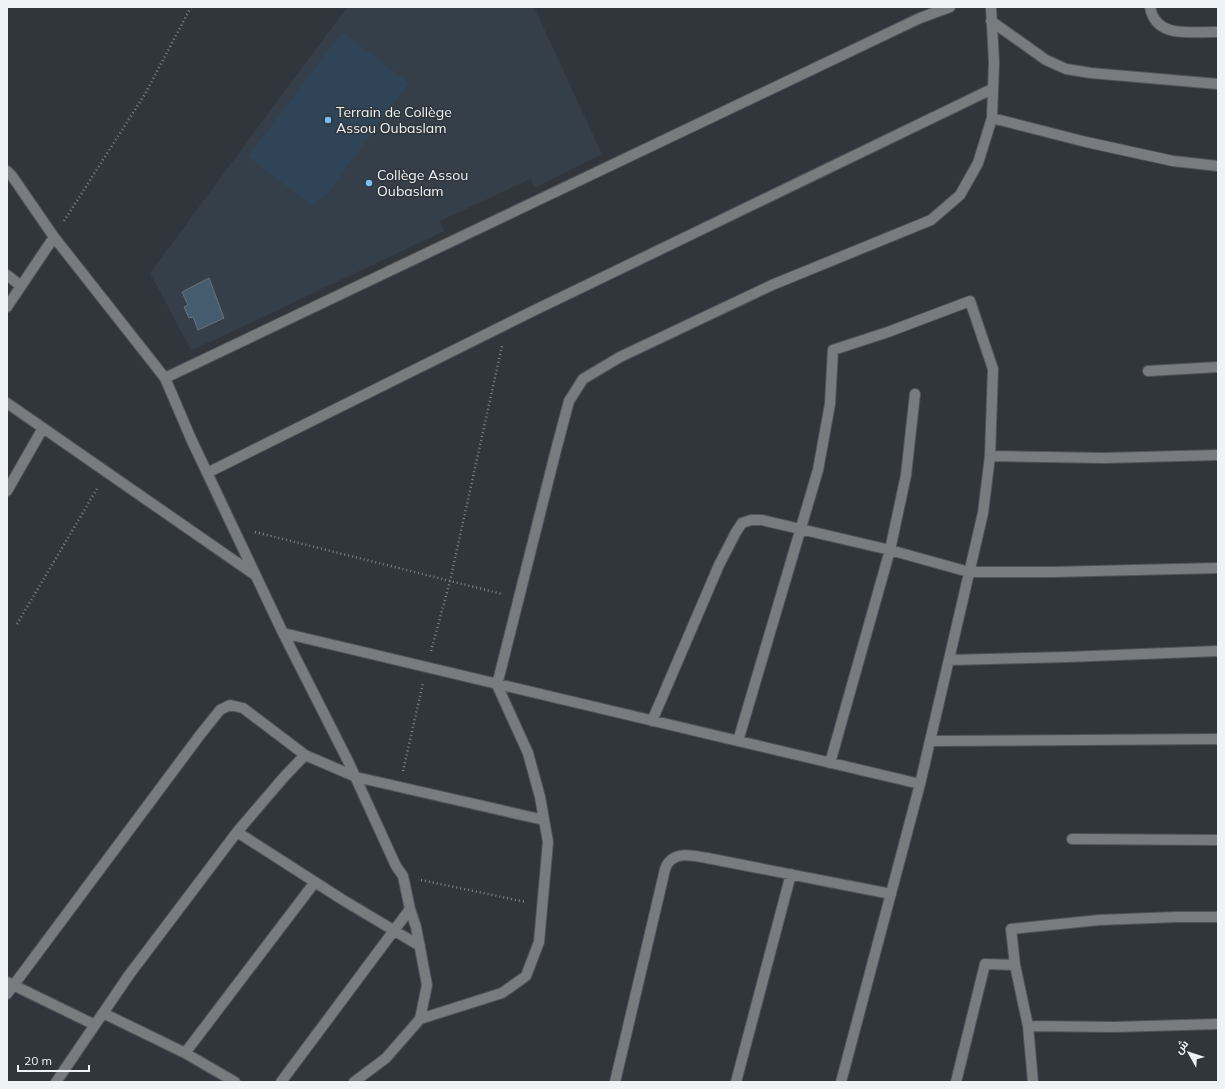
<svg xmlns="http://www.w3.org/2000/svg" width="1225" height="1089" viewBox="0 0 1225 1089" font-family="Mulish,Cairo,sans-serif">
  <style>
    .built { fill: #343f49 }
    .green { fill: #2f4557 }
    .building { fill: #455c6f; stroke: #6b7278 }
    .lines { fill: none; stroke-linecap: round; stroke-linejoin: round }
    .minor-casing { stroke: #4f5459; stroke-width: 12 }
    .path { stroke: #808589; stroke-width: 2.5; stroke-dasharray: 1 3; stroke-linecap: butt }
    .minor { stroke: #797c7f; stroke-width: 10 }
    .poi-dot { fill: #78bff7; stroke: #30363b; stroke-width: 1.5 }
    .labels { text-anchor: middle; stroke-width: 3; stroke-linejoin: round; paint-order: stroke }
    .poi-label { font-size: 14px; fill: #eff3f6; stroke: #30363b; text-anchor: start }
  </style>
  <rect width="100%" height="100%" fill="#30363b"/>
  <path class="built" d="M347 7H534L602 154 534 188 531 179 440 221 444 231 221 337 191 350 150 273Z"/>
  <path class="green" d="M342 32 409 83 326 195 311 205 248 157Z"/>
  <path class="building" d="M209 278 224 318 198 330 193 317 189 318 184 307 188 305 182 292Z"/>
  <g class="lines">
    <g class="minor-casing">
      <path id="minor" d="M1150 7C1156 40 1193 31 1218 32
        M991 21 1046 60 1066 69 1091 73 1218 84
        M992 118 1086 142 1173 161 1218 166
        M7 171 12 176 54 237 165 378 192 441 283 633 348 761 396 866 403 876 410 909 416 927 427 985 420 1019 386 1058 354 1082
        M7 275 21 286
        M7 307 54 237
        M1148 371 1218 367
        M165 378 920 18 950 7
        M7 403 255 575
        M990 456 1104 458 1218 455
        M207 473 533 311 992 89
        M7 491 43 428
        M283 633 920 784
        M949 660 1067 657 1218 651
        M652 721 719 565 736 532 742 523 751 520H762L890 550 969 572H1052L1218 568
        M738 741 818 470 830 404 833 350 888 332 970 301 993 369 990 456 983 513 920 784 841 1082
        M930 741 1218 739
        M830 763 890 550 906 475 915 394
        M237 832 343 900 420 946
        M1072 839 1218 840
        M7 982 95 1025
        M7 994 200 735 220 710 230 705 243 708 305 755
        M103 1013 185 1053 235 1082
        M420 1019 502 993 526 976 539 942 548 842 540 797 528 753 497 685 556 450 569 401 583 379 620 357 772 285 931 220 960 195 978 163 992 118 994 62 991 7
        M1028 1026 1114 1027 1218 1024
        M185 1053 315 882
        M56 1082 129 975 237 832 284 777 305 755 356 777 544 820
        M281 1082 410 909
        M615 1082 663 878C664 873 665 867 668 863 678 851 694 856 707 858L891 894
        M736 1082 791 874
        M956 1082 985 964 1015 965
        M1033 1082 1028 1026 1015 965 1011 929 1099 920 1177 917H1218"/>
    </g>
    <path class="path" d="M64 221 145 94 191 7
      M255 532 502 594
      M17 624 98 487
      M431 651 450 581 502 346
      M403 771 423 683
      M421 880 526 902"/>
    <use href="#minor" class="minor"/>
  </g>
  <g class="poi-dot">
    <circle cx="328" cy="120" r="4"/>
    <circle cx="369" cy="183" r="4"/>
  </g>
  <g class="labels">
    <g class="poi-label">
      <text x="336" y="117">Terrain de Collège<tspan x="336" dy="16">Assou Oubaslam</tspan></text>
      <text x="377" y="180">Collège Assou<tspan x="377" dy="16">Oubaslam</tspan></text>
    </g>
  </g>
  <rect width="1225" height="1089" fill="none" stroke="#eff3f6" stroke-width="16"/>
  <g transform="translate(1189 1053) rotate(309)" stroke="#30363b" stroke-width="3" paint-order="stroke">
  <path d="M0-3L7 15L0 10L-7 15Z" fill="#eff3f6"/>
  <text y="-6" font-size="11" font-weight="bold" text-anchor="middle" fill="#eff3f6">ش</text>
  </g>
  <path d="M18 1065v6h71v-6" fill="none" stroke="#eff3f6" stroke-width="2"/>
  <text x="24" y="1065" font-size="12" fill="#eff3f6" stroke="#30363b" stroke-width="3" paint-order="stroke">20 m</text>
</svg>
